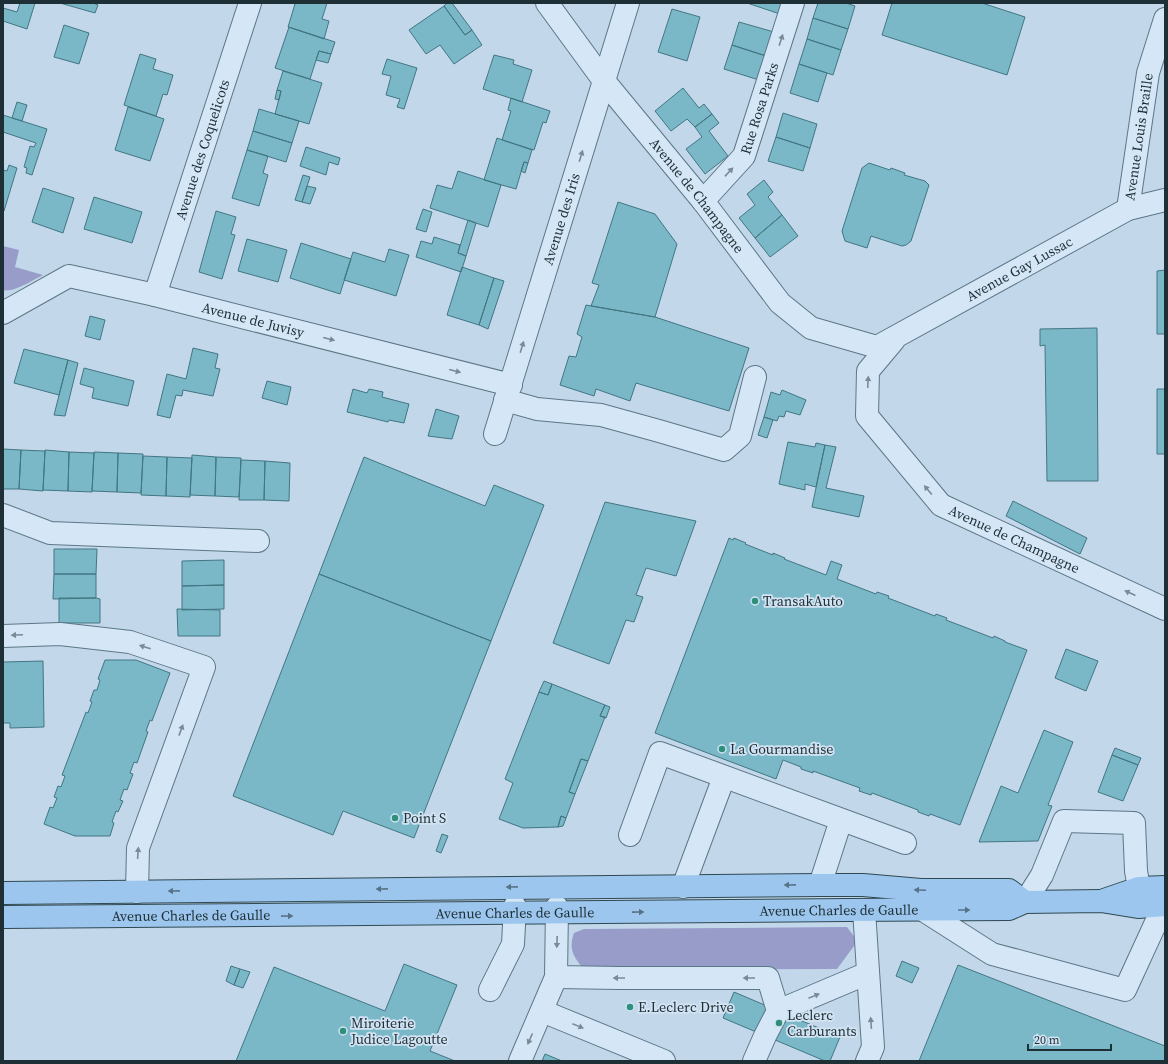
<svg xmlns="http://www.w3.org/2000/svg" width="1168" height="1064" viewBox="0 0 1168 1064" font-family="'Source Serif 4',serif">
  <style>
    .green { fill: #979cc9 }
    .building { fill: #7ab8c8; stroke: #427682 }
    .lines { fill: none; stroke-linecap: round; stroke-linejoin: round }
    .minor-casing { stroke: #5b7785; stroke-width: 24 }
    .major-casing { stroke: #2f4952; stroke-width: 24 }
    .minor { stroke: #d5e6f7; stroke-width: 22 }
    .major { stroke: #9cc6ed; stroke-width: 22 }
    .oneway { fill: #7a8a96 }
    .oneway2 { fill: #577388 }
    .poi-dot { fill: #2e907b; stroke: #d2e3f3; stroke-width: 1.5 }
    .labels { text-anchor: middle; stroke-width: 3.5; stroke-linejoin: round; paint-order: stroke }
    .street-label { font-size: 14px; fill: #1e2f35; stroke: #d2e3f3 }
    .poi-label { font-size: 14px; fill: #1e2f35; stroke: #d2e3f3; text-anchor: start }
  </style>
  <rect width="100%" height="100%" fill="#c3d7eb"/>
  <path class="green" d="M3 246 19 250 15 267 43 275C33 280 13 293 3 290Z
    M847 927 856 939 854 946 837 969 584 970C574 957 568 950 574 933L584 929Z"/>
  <path class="building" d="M20 3H35L27 29 3 21V8L17 12Z
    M60 3H93L98 5 95 13Z
    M293 3H327L322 19 329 21 324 39 288 27 295 4Z
    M447 3H452L472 30 465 35 444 6Z
    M747 3H783L780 14Z
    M818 3H846L855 6 848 29 813 18Z
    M892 3H982L1025 17 1007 75 882 35Z
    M444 6 465 35 472 30 482 45 454 64 440 45 426 54 409 30Z
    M672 9 700 17 687 61 658 52Z
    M813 18 848 29 841 50 807 39Z
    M739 22 774 32 766 56 732 45Z
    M64 25 89 33 79 64 54 57Z
    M289 27 335 42 331 54 319 51 310 79 275 68Z
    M807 39 841 50 833 75 799 64Z
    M732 45 766 56 759 80 724 69Z
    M319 51 331 54 328 63 316 60Z
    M140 54 156 59 153 69 173 75 167 95 163 94 156 116 124 105Z
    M494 55 514 60 513 64 532 70 522 102 483 89Z
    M387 59 417 68 404 109 397 107 400 99 386 95 391 76 382 74Z
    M799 64 827 73 818 102 790 93Z
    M283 71 322 83 309 124 275 114 281 91 277 90Z
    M683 88 699 108 704 104 712 114 695 127 687 119 671 131 655 111Z
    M277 90 281 91 279 100 275 99Z
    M511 98 550 111 546 123 543 122 534 150 502 140 511 111 508 110Z
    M17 102 27 105 22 121 12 118Z
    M128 107 164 119 150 161 115 150Z
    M259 109 299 121 292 143 253 131Z
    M783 113 817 124 810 148 776 137Z
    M712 114 719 123 709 131 728 156 705 174 686 149 702 137 695 127Z
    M3 115 47 129 32 175 26 173 27 168 24 167 30 146 34 147 36 143 3 132Z
    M253 131 292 143 286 162 247 150Z
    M776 137 810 148 803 171 768 161Z
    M497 138 532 150 528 163 524 162 516 189 484 180Z
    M306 147 340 158 338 165 329 162 326 175 300 166Z
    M247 150 268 156 263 173 268 175 259 206 232 198Z
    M524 162 528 163 525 173 521 171Z
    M869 163 890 170 891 168 905 173 904 175 925 181 929 185 911 241 906 245 902 246 871 236 867 248 845 241 842 231 862 168Z
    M9 165 17 168 4 211 3 210V170L7 171Z
    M458 171 501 185 488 227 430 208 437 185 452 189Z
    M303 175 310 177 302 202 295 200Z
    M764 180 773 192 768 197 782 215 755 238 739 218 755 205 747 194Z
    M307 186 316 188 310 204 302 202Z
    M43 188 74 198 63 233 32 222Z
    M94 197 142 212 132 243 84 229Z
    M618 202 655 214 677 244 655 317 591 306 599 285 592 283Z
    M423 209 432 212 426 232 416 229Z
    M216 211 236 217 231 234 235 235 222 279 199 272Z
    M782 215 798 236 770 257 755 238Z
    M468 220 476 223 466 256 458 253Z
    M434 237 460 245 458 253 466 256 461 272 416 257 421 241 432 244Z
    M247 239 287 250 278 282 238 271Z
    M301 243 351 259 340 294 290 278Z
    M389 249 409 255 396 296 344 280 353 252 385 262Z
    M462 267 494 278 479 325 447 315Z
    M1165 270V334H1157V271Z
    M494 278 504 281 488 329 479 325Z
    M586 305 655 317 749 348 729 411 636 383 630 401 596 389 594 396 560 385 569 356 576 357 582 337 577 334Z
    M90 316 105 320 100 340 85 336Z
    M1097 328 1098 481H1047L1045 345 1040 346V329Z
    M193 348 218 354 215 368 220 369 213 396 183 390 182 396 176 395 170 418 157 415 167 374 186 379Z
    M24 349 68 360 59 395 14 383Z
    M68 360 78 363 65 416 54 415Z
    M84 368 134 381 128 406 92 398 94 388 80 384Z
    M267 381 291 387 287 405 262 398Z
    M353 389 367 393 369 389 383 392 382 397 409 404 404 423 389 420 388 422 347 412Z
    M1157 389H1165V454H1157Z
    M782 390 806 400 800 415 786 411 784 417 779 416 777 421 764 417 771 392 780 395Z
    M436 409 459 416 452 439 428 436Z
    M764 417 773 420 767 438 758 435Z
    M788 442 815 447 816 443 825 445 816 487 805 484V490L779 484Z
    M825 445 836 447 826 488 864 496 859 517 812 507Z
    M3 449 21 450 19 489H3Z
    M21 450 45 451 43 491 19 489Z
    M45 450 69 452 68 491 43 490Z
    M69 452 94 453 92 492 68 491Z
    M94 452 118 453 117 492 92 491Z
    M118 453 143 454 141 493 117 492Z
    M192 455 216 457 215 496 190 495Z
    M143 456 167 457 166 496 141 495Z
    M167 457 192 458 190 497 166 496Z
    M216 457 241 458 239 497 215 496Z
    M364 457 485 506 494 485 544 505 491 641 319 574Z
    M241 460 265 461 264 500H239Z
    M265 461 290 463 289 501 264 500Z
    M1013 501 1087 538 1080 554 1006 516Z
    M605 502 696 521 676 576 646 568 636 595 643 597 634 622 626 620 609 664 553 643Z
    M729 538 733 540 734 538 746 543 745 544 773 555V553L785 558 784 559 826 575 831 561 842 565 837 579 876 594 877 592 889 596 888 598 935 616 936 614 947 618 946 620 993 638 994 636 1005 641V642L1027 650 960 825 930 814 929 816 918 812V810L872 793 871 795 859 791 860 788 813 771V773L801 769V767L783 760 776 779 655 733Z
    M54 549H97L96 574H54Z
    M224 560V585L182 586V561Z
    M54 574H96V598L53 599Z
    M319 574 491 641 414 838 343 811 333 835 233 796Z
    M224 585V609L182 610V586Z
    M59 598H96L100 599V623H59Z
    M177 609 220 610V636H178Z
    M1066 649 1098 661 1086 691 1055 678Z
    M105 660H136L170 673 152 721 150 720 146 731 148 732 137 763 134 762 130 773 133 774 127 790 124 789 120 800 123 801 118 812 116 811 112 822 114 823 110 836H75L44 824 50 807 53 808 57 798 54 797 58 786 61 787 65 776 62 775 86 712 88 713 92 702 90 701 94 690H97L100 680 98 679Z
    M43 661 44 727 10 728V723H3V662Z
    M544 681 552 684 548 695 539 692Z
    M552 684 605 705 600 716 605 717 588 761 581 759 569 792 575 794 566 818 561 816 558 827 523 828 499 819 513 783 505 779 539 692 548 695Z
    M605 705 610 707 606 718 600 716Z
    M1044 730 1073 742 1048 805 1052 806 1038 841 979 842 1001 786 1018 793Z
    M1115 748 1141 758 1138 765 1112 755Z
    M1112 755 1138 765 1123 801 1098 792Z
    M581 759 588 761 575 794 569 792Z
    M561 816 566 818 563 826 558 827Z
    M442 834 448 836 441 853 436 851Z
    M902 961 919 968 912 983 896 976Z
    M404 964 457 985 430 1051 455 1061H236L274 967 385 1011Z
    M958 965 1165 1046V1061H919Z
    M231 966 240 969 234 985 226 981Z
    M240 969 250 972 243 988 234 985Z
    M734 992 840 1037 830 1061H825L723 1018Z
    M545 1054 562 1061H542Z"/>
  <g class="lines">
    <g class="minor-casing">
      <g id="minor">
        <path id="s1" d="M547 3 604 81 703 201 780 303 811 328 877 347 1128 209 1165 200"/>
        <path id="s2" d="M703 201 744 156 793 3"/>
        <path id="s3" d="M1128 209 1148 73 1165 19"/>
        <path id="s4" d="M155 295 250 3"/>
        <path id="s5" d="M3 313 69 276 155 295 511 385"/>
        <path id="s6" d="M894 340 868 371 867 416 941 505 1165 609"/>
        <path d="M505 400 537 409 601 415 659 431 724 450 740 436 755 377"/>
        <path id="s7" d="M495 434 628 3"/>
        <path d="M3 515 50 533 258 541"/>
        <path d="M3 636 60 634 130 642 204 667 138 848 137 892"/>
        <path d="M630 835 660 753 905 843"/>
        <path d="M820 885 841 820"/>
        <path d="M683 887 724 777"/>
        <path d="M1025 902 1042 875 1064 821 1134 823 1136 871 1139 888"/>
        <path d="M864 910 873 1047 867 1061"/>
        <path d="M923 910 992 954 1125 990 1164 905"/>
        <path d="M556 977 619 978H768L778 1011"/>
        <path d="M490 990 513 944 515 906"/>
        <path d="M542 1011 664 1061"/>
        <path d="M520 1061 556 977 557 907"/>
        <path d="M754 1061 765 1036 778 1011 868 973"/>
      </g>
    </g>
    <g class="major-casing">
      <g id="major">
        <path d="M3 893 820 885H863L921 890H1009L1025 902"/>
        <path d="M1104 900 1139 888 1165 887"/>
        <path id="s8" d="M3 917 846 910 1009 909 1025 902 1101 901 1138 907 1165 905"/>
      </g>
    </g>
    <use href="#minor" class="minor"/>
    <use href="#major" class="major"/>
  </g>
  <defs><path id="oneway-solid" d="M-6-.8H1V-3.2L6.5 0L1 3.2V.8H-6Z"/></defs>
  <g class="oneway">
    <use href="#oneway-solid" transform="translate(781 40) rotate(-72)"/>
    <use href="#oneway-solid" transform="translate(581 156) rotate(-73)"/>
    <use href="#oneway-solid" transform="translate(729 172) rotate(-47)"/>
    <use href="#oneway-solid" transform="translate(329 339) rotate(14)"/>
    <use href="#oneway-solid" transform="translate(522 347) rotate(-73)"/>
    <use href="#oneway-solid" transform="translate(455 371) rotate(14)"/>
    <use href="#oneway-solid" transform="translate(868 382) rotate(-87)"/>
    <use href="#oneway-solid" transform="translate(928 490) rotate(-130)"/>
    <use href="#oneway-solid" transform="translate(1130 593) rotate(-155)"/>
    <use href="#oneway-solid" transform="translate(17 635) rotate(178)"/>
    <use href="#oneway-solid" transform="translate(145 647) rotate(-162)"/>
    <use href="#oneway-solid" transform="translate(181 730) rotate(-70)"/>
    <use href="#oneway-solid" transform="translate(138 853) rotate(-86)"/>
    <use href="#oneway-solid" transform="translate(557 942) rotate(92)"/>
    <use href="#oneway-solid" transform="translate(619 978) rotate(-180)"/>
    <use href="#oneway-solid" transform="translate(749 978) rotate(180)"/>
    <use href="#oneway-solid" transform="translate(814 996) rotate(-22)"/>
    <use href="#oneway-solid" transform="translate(871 1023) rotate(-94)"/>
    <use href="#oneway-solid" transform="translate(578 1026) rotate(22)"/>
    <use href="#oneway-solid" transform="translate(530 1039) rotate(114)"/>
  </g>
  <g class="oneway2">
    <use href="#oneway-solid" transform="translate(790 885) rotate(179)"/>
    <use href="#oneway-solid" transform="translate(512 887) rotate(179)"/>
    <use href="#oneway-solid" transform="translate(382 889) rotate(179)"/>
    <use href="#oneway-solid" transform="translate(920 890) rotate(-177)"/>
    <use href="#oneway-solid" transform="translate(174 891) rotate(179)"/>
    <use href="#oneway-solid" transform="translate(964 910)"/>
    <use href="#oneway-solid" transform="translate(638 912) rotate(-1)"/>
    <use href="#oneway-solid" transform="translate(287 916) rotate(-1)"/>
  </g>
  <g class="poi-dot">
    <circle cx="755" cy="601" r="4"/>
    <circle cx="722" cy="749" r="4"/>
    <circle cx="395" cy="818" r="4"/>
    <circle cx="630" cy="1007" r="4"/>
    <circle cx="779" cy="1023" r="4"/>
    <circle cx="343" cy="1031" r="4"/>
  </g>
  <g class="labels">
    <g class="street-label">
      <text dy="5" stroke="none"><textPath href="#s2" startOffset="111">Rue Rosa Parks</textPath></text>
      <text dy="5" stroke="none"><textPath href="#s3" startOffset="73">Avenue Louis Braille</textPath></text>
      <text dy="5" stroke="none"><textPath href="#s4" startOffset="153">Avenue des Coquelicots</textPath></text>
      <text dy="5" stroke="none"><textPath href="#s1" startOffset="244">Avenue de Champagne</textPath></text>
      <text dy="5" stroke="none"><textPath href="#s7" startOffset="225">Avenue des Iris</textPath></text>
      <text dy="5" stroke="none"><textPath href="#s1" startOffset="651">Avenue Gay Lussac</textPath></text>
      <text dy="5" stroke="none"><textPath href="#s5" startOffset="265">Avenue de Juvisy</textPath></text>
      <text dy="5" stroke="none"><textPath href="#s6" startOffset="282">Avenue de Champagne</textPath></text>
      <text dy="5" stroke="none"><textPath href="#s8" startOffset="836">Avenue Charles de Gaulle</textPath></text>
      <text dy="5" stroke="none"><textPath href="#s8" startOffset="512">Avenue Charles de Gaulle</textPath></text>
      <text dy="5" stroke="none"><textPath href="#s8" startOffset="188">Avenue Charles de Gaulle</textPath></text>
    </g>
    <g class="poi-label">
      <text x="763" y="606">TransakAuto</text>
      <text x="730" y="754">La Gourmandise</text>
      <text x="403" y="823">Point S</text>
      <text x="638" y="1012">E.Leclerc Drive</text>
      <text x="787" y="1020">Leclerc<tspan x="787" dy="16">Carburants</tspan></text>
      <text x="351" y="1028">Miroiterie<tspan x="351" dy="16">Judice Lagoutte</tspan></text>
    </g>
  </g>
  <rect width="1168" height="1064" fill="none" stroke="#1e2f35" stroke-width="8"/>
  <path d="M1028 1044v6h83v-6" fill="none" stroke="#1e2f35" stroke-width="2"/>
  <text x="1034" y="1044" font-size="12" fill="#1e2f35" stroke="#d2e3f3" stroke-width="3" paint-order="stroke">20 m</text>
</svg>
